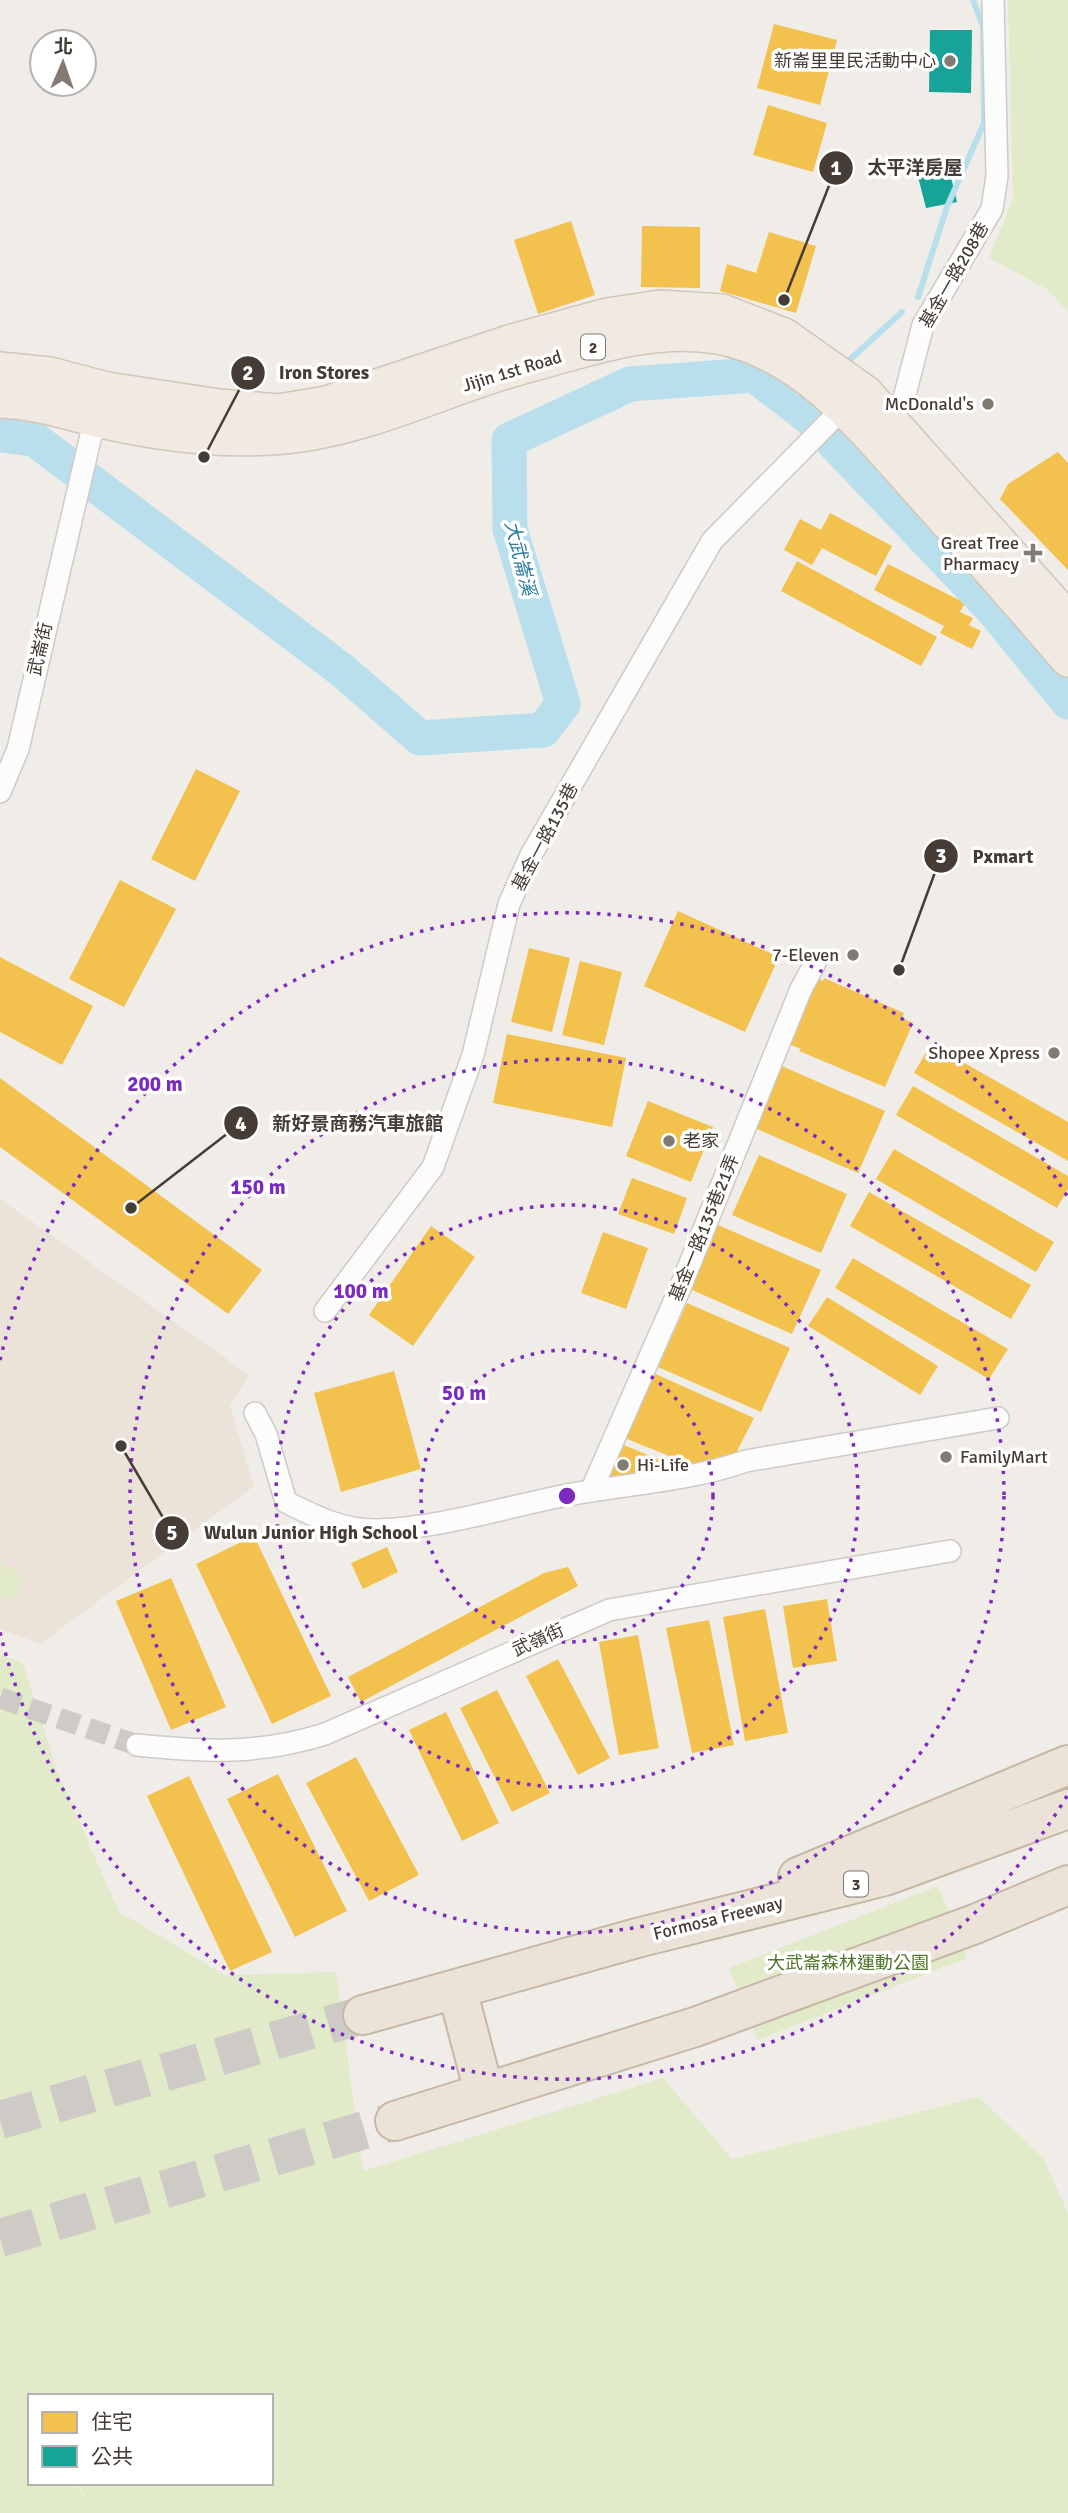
<svg xmlns="http://www.w3.org/2000/svg" width="1068" height="2513" viewBox="0 0 1068 2513" font-family="Signika,'Noto Sans TC',sans-serif">
  <style>
    .education { fill: #ebe3d8 }
    .green { fill: #e1eac9; fill-rule: evenodd }
    .homes { fill: #f2c14e }
    .public { fill: #17a398 }
    .lines { fill: none; stroke-linecap: round; stroke-linejoin: round }
    .stream { stroke: #b9dfed; stroke-width: 6 }
    .river { stroke: #b9dfed; stroke-width: 35 }
    .street-tunnel { stroke: #cecac5; stroke-width: 21; stroke-dasharray: 21 10; stroke-linecap: butt }
    .highway-tunnel { stroke: #cecac5; stroke-width: 38; stroke-dasharray: 38 19; stroke-linecap: butt }
    .street-casing { stroke: #cecac6; stroke-width: 24 }
    .primary-casing { stroke: #d2c6b6; stroke-width: 38 }
    .highway-casing { stroke: #c7b7a5; stroke-width: 42 }
    .street { stroke: #fdfcfc; stroke-width: 21 }
    .primary { stroke: #f0eae3; stroke-width: 35 }
    .highway { stroke: #ece3d8; stroke-width: 38 }
    .ring { fill: none; stroke: #7b2cbf; stroke-width: 3.5; stroke-dasharray: 3.5 7 }
    .poi-dot { fill: #817b74; stroke: #fff; stroke-width: 2.5 }
    .labels { text-anchor: middle; stroke-width: 7; stroke-linejoin: round; paint-order: stroke }
    .shield { fill: #fff; stroke: #7d7772; stroke-width: 2 }
    .shield-label { font-size: 16px; font-weight: bold; fill: #453d35 }
    .poi-label { font-size: 18px; fill: #453d35; stroke: #fff; text-anchor: end }
    .street-label { font-size: 18px; fill: #453d35; stroke: #fff }
    .park-label { font-size: 18px; fill: #4f7629; stroke: #fff }
    .water-label { font-size: 19px; font-style: italic; fill: #2c7ca0; stroke: #fff }
    .centre { fill: #7b2cbf; stroke: #fff; stroke-width: 3.5 }
    .ring-label { font-size: 21px; text-anchor: middle; font-weight: bold; fill: #7b2cbf; stroke: #fff; stroke-width: 7; stroke-linejoin: round; paint-order: stroke }
    .leader { fill: none; stroke: #453d35; stroke-width: 2.5 }
    .callout-dot { fill: #453d35; stroke: #fff; stroke-width: 2.5 }
    .mark-label { font-size: 21px; text-anchor: middle; font-weight: bold; fill: #fff }
    .callout-label { font-size: 19px; text-anchor: middle; font-weight: bold; fill: #453d35; stroke: #fff; stroke-width: 7; stroke-linejoin: round; paint-order: stroke }
  </style>
  <rect width="100%" height="100%" fill="#f0ede9"/>
  <path class="education" d="M0 1199 249 1375 230 1406 254 1486 40 1644 0 1629Z"/>
  <path class="green" d="M1008 0H1068V312L1047 289 989 258 1013 199Z
    M0 1563 25 1577 11 1601 0 1595Z
    M0 1655 23 1663 57 1771 119 1912 225 1975 336 1972 363 2171 663 2078 732 2159 979 2097 1043 2158 1068 2213V2513H0ZM20 2394 30 2408V2396H271V2483H79L86 2499 76 2483H30V2411Z
    M938 1886 967 1958 758 2040 729 1968Z"/>
  <path class="homes" d="M774 24 837 40 820 105 757 88Z
    M768 105 827 123 813 172 753 155Z
    M571 221 595 295 538 314 514 240Z
    M642 226 700 227V288L641 287Z
    M769 232 816 246 796 313 720 291 727 264 756 273Z
    M1058 452 1068 463V570L1000 499 1008 484Z
    M830 513 892 546 876 576 822 548 812 565 784 550 800 519 821 530Z
    M797 561 937 637 921 666 781 591Z
    M888 564 965 603 960 612 973 618 969 625 981 631 972 649 940 633 944 626 874 590Z
    M196 769 240 791 195 881 151 859Z
    M120 880 176 909 124 1007 69 979Z
    M678 911 779 957 745 1032 644 986Z
    M529 948 570 958 552 1032 511 1022Z
    M0 957 93 1006 62 1065 0 1032Z
    M580 961 622 972 604 1045 562 1035Z
    M815 977 823 981 824 978 904 1013 902 1018 913 1023 885 1087 799 1051 801 1049 786 1043Z
    M507 1034 626 1058 612 1127 493 1103Z
    M931 1044 1068 1122V1161L914 1073Z
    M777 1064 885 1111 858 1173 750 1126Z
    M0 1078 262 1270 228 1314 0 1147Z
    M913 1086 1068 1176V1189L1057 1208 896 1115Z
    M648 1101 713 1127 691 1182 626 1156Z
    M894 1149 1054 1242 1036 1272 876 1179Z
    M759 1155 847 1194 821 1253 732 1215Z
    M632 1178 687 1198 674 1234 618 1214Z
    M869 1192 1031 1285 1011 1319 850 1226Z
    M718 1225 821 1270 792 1334 690 1289Z
    M431 1226 475 1257 413 1346 369 1315Z
    M603 1232 648 1248 626 1309 581 1293Z
    M853 1258 1008 1349 989 1379 835 1288Z
    M827 1297 938 1366 920 1395 808 1326Z
    M687 1303 790 1348 761 1412 658 1367Z
    M394 1371 421 1469 341 1492 314 1393Z
    M651 1372 754 1418 735 1455 699 1468 622 1437Z
    M619 1443 667 1463 660 1476 626 1481 603 1473Z
    M254 1536 331 1696 272 1724 196 1564Z
    M387 1547 398 1572 363 1589 351 1563Z
    M568 1567 578 1586 361 1702 348 1677 544 1573Z
    M171 1578 226 1707 171 1730 116 1601Z
    M827 1599 837 1661 793 1668 783 1606Z
    M765 1609 788 1733 745 1741 723 1617Z
    M709 1620 734 1745 692 1753 666 1628Z
    M638 1635 659 1748 619 1755 599 1642Z
    M558 1659 610 1758 578 1775 526 1676Z
    M497 1690 550 1793 512 1812 460 1708Z
    M446 1712 499 1823 462 1841 409 1730Z
    M356 1757 419 1875 369 1901 306 1783Z
    M278 1774 347 1911 295 1937 227 1799Z
    M189 1776 272 1952 230 1971 147 1796Z"/>
  <path class="public" d="M930 30H972L971 93 929 92Z
    M947 161 957 202 926 208 916 169Z"/>
  <g class="lines">
    <path class="stream" d="M918 297 947 207 984 123 983 26 973 0
      M844 365 902 312
      M792 404 807 393"/>
    <path class="river" d="M0 435 34 439 343 671 420 738 543 730 563 704 510 529 509 440 630 384 754 375 809 417 993 610 1068 702"/>
    <path class="street-tunnel" d="M0 1698 137 1745"/>
    <path class="highway-tunnel" d="M0 2120 363 2015
      M0 2238 395 2121"/>
    <g class="street-casing">
      <path id="street" d="M0 792 18 749 91 435 103 421 104 413
        M325 1311 433 1167 473 1055 509 904 531 855 712 541 844 407 888 416 903 402 923 325 992 209 997 176 993 0
        M255 1413 266 1434 286 1502C316 1517 344 1531 378 1530 441 1528 505 1507 567 1495 627 1484 689 1481 746 1461L998 1418
        M591 1491 680 1288 801 989 815 963
        M137 1745C206 1752 258 1755 325 1734L609 1610 950 1551"/>
    </g>
    <g class="primary-casing">
      <path id="primary" d="M0 370 50 375 107 390 219 407 279 412 326 404 509 343 607 316 660 308 722 312 784 336 865 393 1068 620
        M0 400C41 402 63 411 101 420 165 435 238 443 302 434 382 422 453 384 530 364 590 348 654 325 717 336 807 351 873 439 930 502 977 554 1023 606 1068 659"/>
    </g>
    <g class="highway-casing">
      <path id="highway" d="M798 1877 1068 1765
        M457 1989 484 2092
        M363 2015 637 1938 885 1876 1068 1809
        M395 2121 695 2027 975 1924 1068 1885"/>
    </g>
    <use href="#street" class="street"/>
    <use href="#primary" class="primary"/>
    <use href="#highway" class="highway"/>
  </g>
  <g class="ring">
    <circle cx="567" cy="1496" r="146"/>
    <circle cx="567" cy="1496" r="291"/>
    <circle cx="567" cy="1496" r="437"/>
    <path d="M1067 1796A583 583 0 0 1 0 1632M0 1360A583 583 0 0 1 1067 1196"/>
  </g>
  <g class="poi-dot">
    <circle cx="950" cy="61" r="7"/>
    <circle cx="988" cy="404" r="7"/>
    <path d="M1029.5 542.5h7v7h7v7h-7v7h-7v-7h-7v-7h7z"/>
    <circle cx="853" cy="955" r="7"/>
    <circle cx="1054" cy="1053" r="7"/>
    <circle cx="669" cy="1141" r="7"/>
    <circle cx="946" cy="1457" r="7"/>
    <circle cx="623" cy="1465" r="7"/>
  </g>
  <g class="labels">
    <g class="shield">
      <rect x="581" y="334.5" width="24" height="25" rx="5"/>
      <rect x="844" y="1871.5" width="24" height="25" rx="5"/>
    </g>
    <g class="shield-label">
      <text x="593" y="353">2</text>
      <text x="856" y="1890">3</text>
    </g>
    <g class="poi-label">
      <text x="936" y="67">新崙里里民活動中心</text>
      <text x="974" y="410">McDonald's</text>
      <text x="1019" y="549">Great Tree<tspan x="1019" dy="21">Pharmacy</tspan></text>
      <text x="839" y="961">7-Eleven</text>
      <text x="1040" y="1059">Shopee Xpress</text>
      <text x="683" y="1147" text-anchor="start">老家</text>
      <text x="960" y="1463" text-anchor="start">FamilyMart</text>
      <text x="637" y="1471" text-anchor="start">Hi-Life</text>
    </g>
    <g class="street-label">
      <text transform="translate(954 275) rotate(-60)" y="6">基金一路208巷</text>
      <text transform="translate(512 371) rotate(-17)" y="6">Jijin 1st Road</text>
      <text transform="translate(40 649) rotate(-77)" y="6">武崙街</text>
      <text transform="translate(545 837) rotate(-62)" y="6">基金一路135巷</text>
      <text transform="translate(704 1228) rotate(-68)" y="6">基金一路135巷21弄</text>
      <text transform="translate(538 1640) rotate(-24)" y="6">武嶺街</text>
      <text transform="translate(718 1918) rotate(-14)" y="6">Formosa Freeway</text>
    </g>
    <g class="park-label">
      <text x="848" y="1969">大武崙森林運動公園</text>
    </g>
    <g class="water-label">
      <text transform="translate(521 558) rotate(76)" y="7">大武崙溪</text>
    </g>
  </g>
  <circle cx="567" cy="1496" r="10" class="centre"/>
  <g class="ring-label">
    <text x="155" y="1091">200 m</text>
    <text x="258" y="1194">150 m</text>
    <text x="361" y="1298">100 m</text>
    <text x="464" y="1400">50 m</text>
  </g>
  <path class="leader" d="M784 300L836 168M204 457L248 373M899 970L941 856M131 1208L241 1123M121 1446L172 1533"/>
  <g class="callout-dot">
    <circle cx="784" cy="300" r="7"/>
    <circle cx="204" cy="457" r="7"/>
    <circle cx="899" cy="970" r="7"/>
    <circle cx="131" cy="1208" r="7"/>
    <circle cx="121" cy="1446" r="7"/>
    <circle cx="836" cy="168" r="18"/>
    <circle cx="248" cy="373" r="18"/>
    <circle cx="941" cy="856" r="18"/>
    <circle cx="241" cy="1123" r="18"/>
    <circle cx="172" cy="1533" r="18"/>
  </g>
  <g class="mark-label">
    <text x="836" y="175">1</text>
    <text x="248" y="380">2</text>
    <text x="941" y="863">3</text>
    <text x="241" y="1131">4</text>
    <text x="172" y="1540">5</text>
  </g>
  <g class="callout-label">
    <text x="915" y="174">太平洋房屋</text>
    <text x="324" y="379">Iron Stores</text>
    <text x="1003" y="863">Pxmart</text>
    <text x="358" y="1130">新好景商務汽車旅館</text>
    <text x="311" y="1539">Wulun Junior High School</text>
  </g>
  <rect x="28" y="2394" width="245" height="91" fill="#ffffff" stroke="#b5b1ae" stroke-width="2"/>
  <rect x="42" y="2412" width="35" height="21" fill="#f2c14e" stroke="#b5b1ae" stroke-width="2"/>
  <text x="91" y="2429" font-size="21" fill="#453d35">住宅</text>
  <rect x="42" y="2446" width="35" height="21" fill="#17a398" stroke="#b5b1ae" stroke-width="2"/>
  <text x="91" y="2464" font-size="21" fill="#453d35">公共</text>
  <g transform="translate(63 63) rotate(2)"><circle r="33" fill="#ffffff" stroke="#b5b1ae" stroke-width="2"/>
  <path d="M0-5L12 26L0 18L-12 26Z" fill="#817b74"/>
  <text y="-10" font-size="19" font-weight="bold" text-anchor="middle" fill="#453d35">北</text>
  </g>
</svg>
